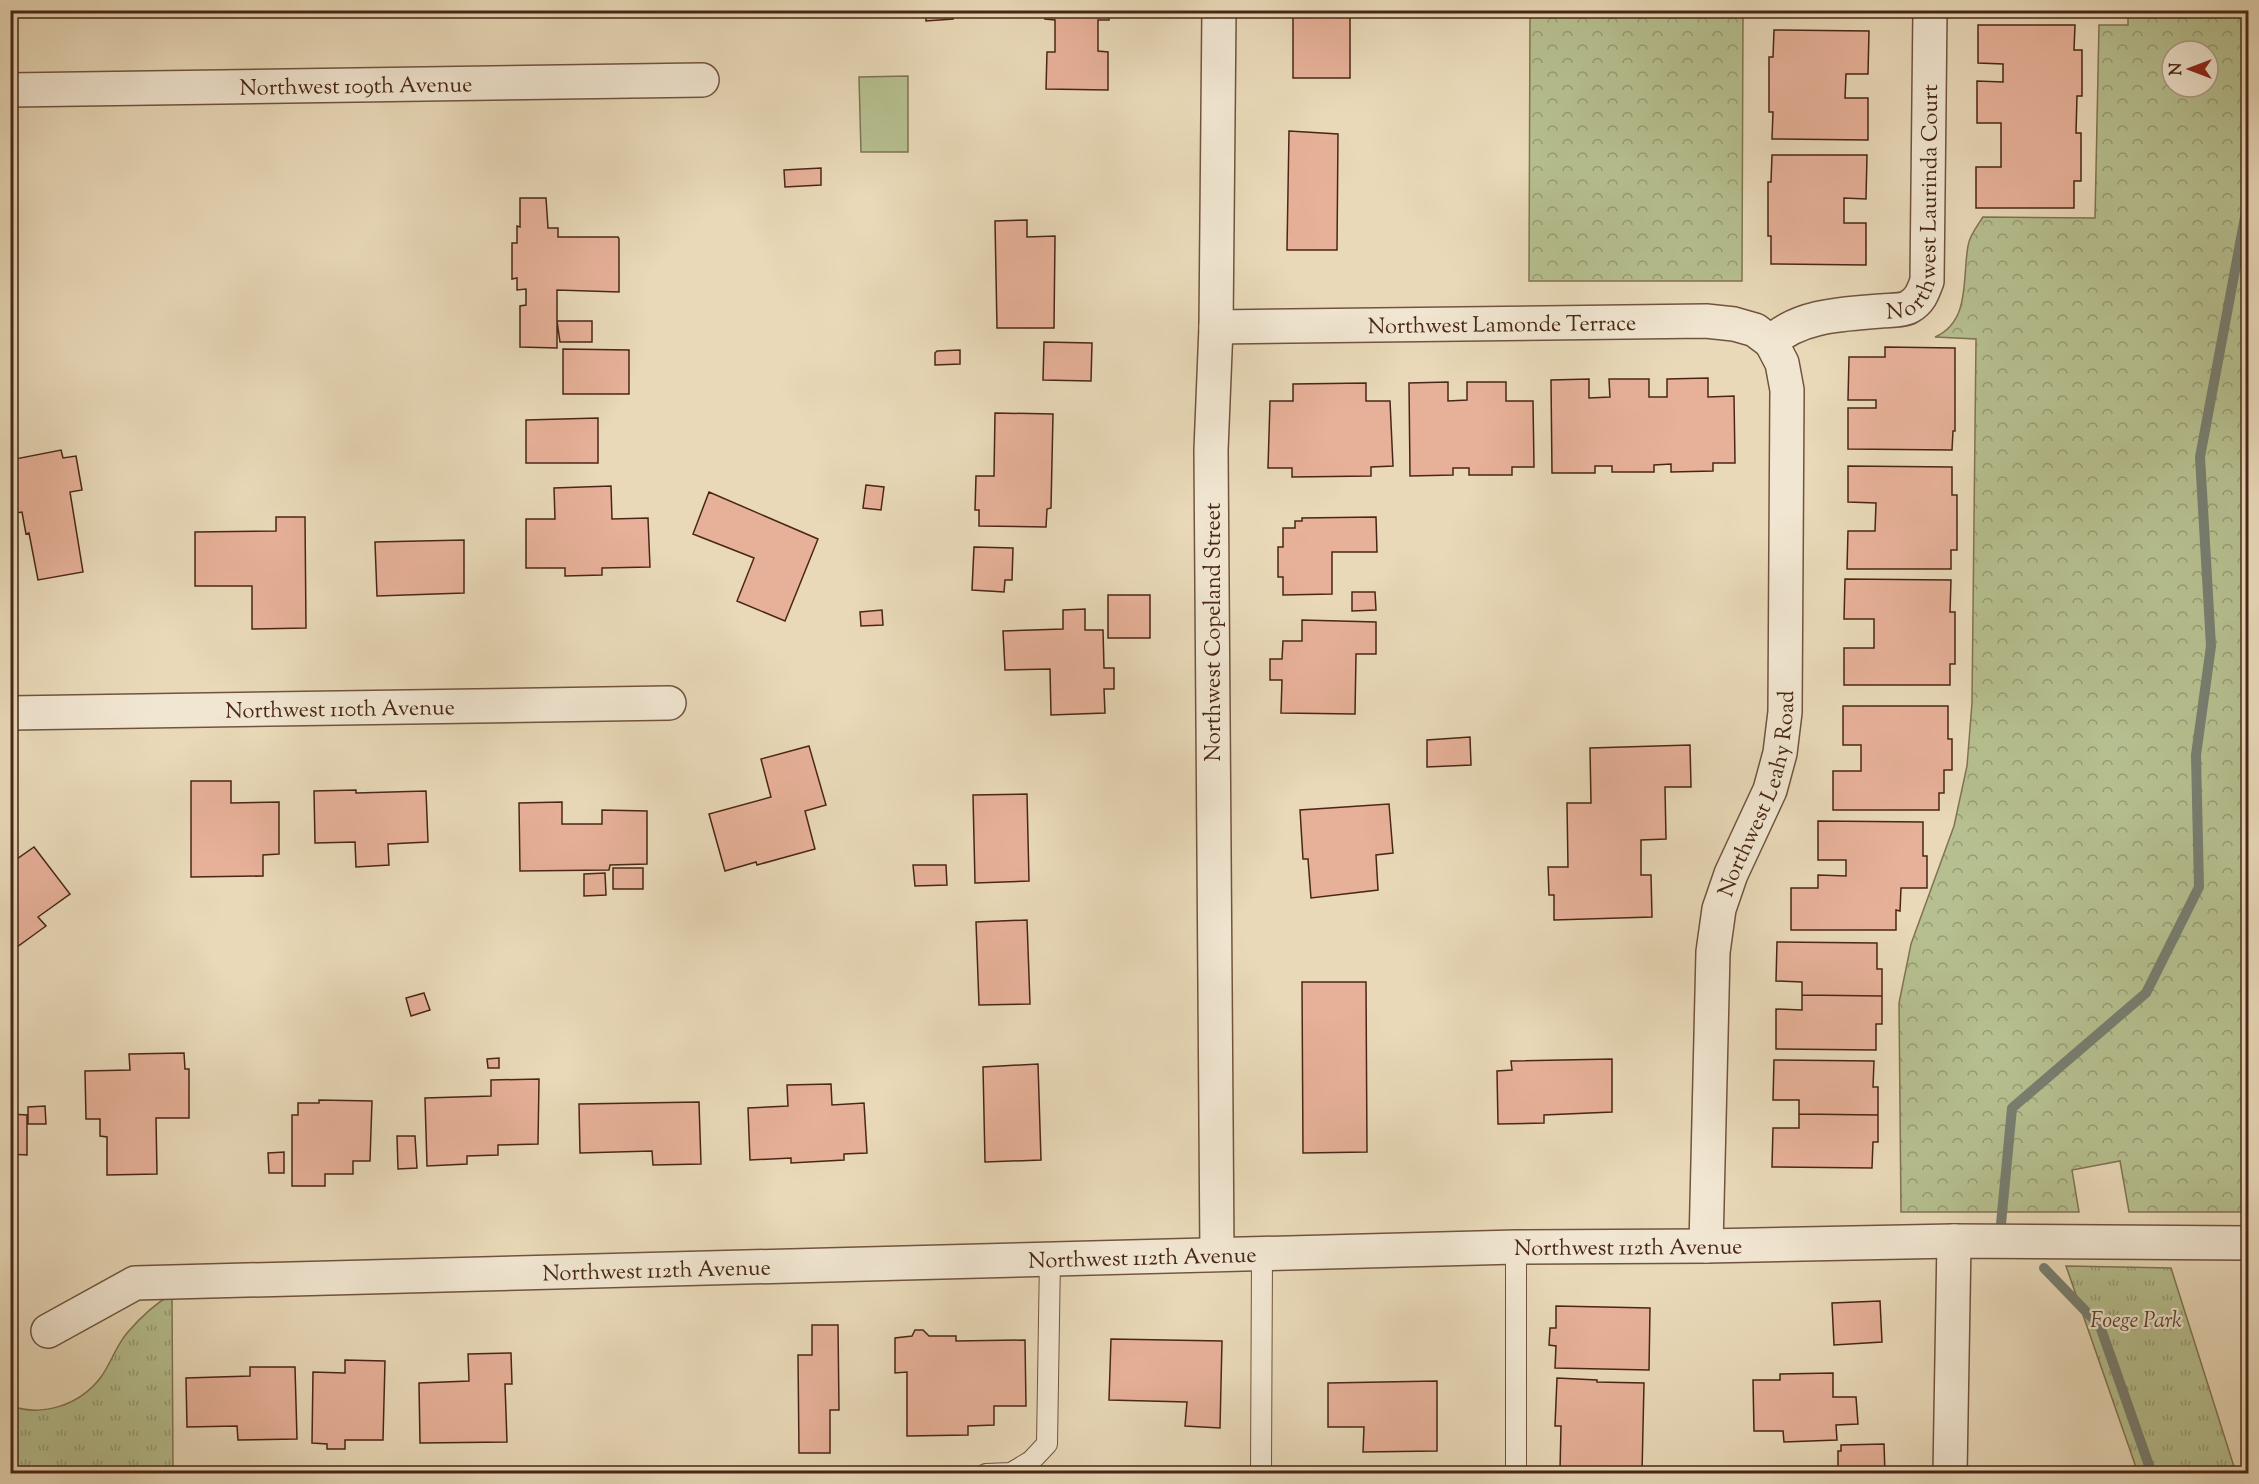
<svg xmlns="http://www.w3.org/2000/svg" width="2259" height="1484" viewBox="0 0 2259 1484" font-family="'Sorts Mill Goudy',serif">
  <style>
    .green { fill: #b6bf8f; stroke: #807352; stroke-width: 1.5 }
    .forest { fill: url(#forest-crowns); stroke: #807352; stroke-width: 1.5; fill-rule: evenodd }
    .park { fill: url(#park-tufts); stroke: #807352; stroke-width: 1.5 }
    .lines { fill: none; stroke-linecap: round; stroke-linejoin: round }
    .stream { stroke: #787f71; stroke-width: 10 }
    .building { fill: #e7b199; stroke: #492716; stroke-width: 1.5 }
    .service-casing { stroke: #71543e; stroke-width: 22 }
    .minor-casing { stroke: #71543e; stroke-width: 36 }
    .service { stroke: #f1e6d1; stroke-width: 20 }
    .minor { stroke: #f1e6d1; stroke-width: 33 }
    .labels { text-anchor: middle; stroke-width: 4.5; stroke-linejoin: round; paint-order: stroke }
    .street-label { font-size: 22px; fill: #492716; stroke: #f1e6d1 }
    .park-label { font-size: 22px; font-style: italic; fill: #5f452e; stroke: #f1e6d1 }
  </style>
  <defs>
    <pattern id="forest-crowns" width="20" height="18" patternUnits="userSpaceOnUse" patternTransform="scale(1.5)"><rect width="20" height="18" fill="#b6bf8f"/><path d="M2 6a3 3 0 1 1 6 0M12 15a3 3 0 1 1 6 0" fill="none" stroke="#969b74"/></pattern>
    <pattern id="park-tufts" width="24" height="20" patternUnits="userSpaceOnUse" patternTransform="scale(1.5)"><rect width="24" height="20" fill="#b6bf8f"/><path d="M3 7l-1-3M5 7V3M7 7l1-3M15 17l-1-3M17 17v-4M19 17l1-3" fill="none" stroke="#969b74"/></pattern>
  </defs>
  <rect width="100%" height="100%" fill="#e9d9b8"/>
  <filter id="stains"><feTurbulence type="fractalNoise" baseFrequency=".00333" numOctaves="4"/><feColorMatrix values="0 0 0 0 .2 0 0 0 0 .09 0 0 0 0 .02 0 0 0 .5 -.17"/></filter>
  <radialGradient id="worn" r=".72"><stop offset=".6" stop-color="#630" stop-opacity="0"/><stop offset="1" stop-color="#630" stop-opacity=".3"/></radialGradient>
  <path class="green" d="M908 76V152H861L859 77Z"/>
  <path class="forest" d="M1530 11H1743L1742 281H1529Z
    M2128 11H2248V1212H2129L2120 1161 2072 1170 2079 1212H1901L1899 1003 1911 944 1954 826 1967 766 1972 703 1976 339 1935 337C1971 321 1962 278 1968 246 1969 236 1978 225 1983 217L2095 218 2099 25H2128ZM2172 51H2208V87H2172Z"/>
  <path class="park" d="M2066 1266 2171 1268 2236 1473H2138Z
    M172 1294 173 1473 11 1474V1406C43 1417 80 1405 101 1377 111 1363 116 1346 127 1333 139 1319 156 1303 172 1294Z"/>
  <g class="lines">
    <path class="stream" d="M2001 1224 2012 1108 2146 993 2199 887 2196 755 2211 646 2200 457 2248 201
      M2044 1268 2100 1326 2152 1474"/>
  </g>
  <path class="building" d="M177 10H253V13H177Z
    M926 10H953V19L926 21Z
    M1045 10H1109V20H1098V51L1108 52V90L1046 89 1047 52H1055V20L1045 19Z
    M1293 10H1350V78H1293Z
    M2008 10H2111V14L2008 13Z
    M1978 25H2075L2074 50H2082V96H2077L2076 133H2081V181H2074V208H1976V167H2001V123H1977V81L2003 82V64L1978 63Z
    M1774 30 1869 31 1868 74H1846L1845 98H1868V140L1772 139 1773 112H1769V57H1773Z
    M1289 131 1338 134 1337 250H1287Z
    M1772 155H1867L1866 199 1844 198V223H1866V265L1771 264V236H1768V182H1771Z
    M821 168V185L785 187 784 170Z
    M520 198H546L548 228H558V237H618L619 239V292L557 290V348L520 347V306L526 305V289L517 290V278L512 279V243H517V226L520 227Z
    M1027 220V237L1055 236 1054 328H997L995 221Z
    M557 321H592V342H560Z
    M1044 342 1092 343 1091 381 1043 380Z
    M1885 347 1955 348V431H1953L1952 450 1848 449V408H1876V400H1848L1849 357H1885Z
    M563 349 629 350V394H563Z
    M960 350V364L935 365V353L937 351Z
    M1708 378V397L1734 396 1735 463H1713V471L1671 472V464L1654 465V472H1612V466H1595V473H1552L1551 380 1589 379V398L1610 397 1609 379H1649V397H1667V379Z
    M1448 382V401L1467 400V382H1506V401H1533L1534 467H1512V475H1469V468H1453V475L1410 476 1409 383Z
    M1366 383V401H1390L1393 466 1371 467V476L1292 477V468H1268L1270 401H1293V384Z
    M995 413 1053 414 1051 508 1047 509 1046 527 979 526V510H975L976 476H994Z
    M598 418V463H526V420Z
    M61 450 63 458 76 456 82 490 70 492 83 572 38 580 29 533 26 534 22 512 10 514V460Z
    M1848 466 1952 467V495H1957V550H1951V569H1847L1848 531H1875L1876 503 1848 502Z
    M866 485 884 487 881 510 863 508Z
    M611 486 612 519 648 518 650 567 602 568V575L565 576V568H526V519H555L554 488Z
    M709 492 818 539 785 621 737 601 754 558 693 534Z
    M276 517H305L306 628 252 629V586H195V532L276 531Z
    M1376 517 1377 552H1332V594L1283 595V577H1278V547H1283V528H1295V521H1302V518Z
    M464 540V593L377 596 375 542Z
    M974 547 1013 548 1012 580H1005L1004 592 972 590Z
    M1845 579 1951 580 1950 612H1955V664H1950V685H1844V648H1874V619H1844Z
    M1352 592H1375L1376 610 1352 611Z
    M1108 595H1150V638H1108Z
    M1085 609V630H1103L1104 668H1114V689H1104L1105 713 1051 715 1050 669 1005 670 1003 631 1063 629V610Z
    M882 610 883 625 861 626 860 612Z
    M1302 620 1376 622V654H1356L1355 714 1281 713 1282 680H1270V659H1282L1283 641H1302Z
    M1843 706H1948V739H1952V770H1944V793H1939V810H1833V771H1861V745H1843Z
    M1470 737 1471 765 1427 767V740Z
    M1690 745 1691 787H1665L1666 839 1641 840V875H1651L1652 917 1554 920V895H1549L1548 867H1568L1567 803H1591L1590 748Z
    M809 746 826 805 805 811 815 849 757 865 756 862 725 871 709 814 771 797 761 759Z
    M191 781H231V803L279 802V854L263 855V876L191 877Z
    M356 790V793L426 791 428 842 388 844 389 865 356 867 355 842 315 843 314 791Z
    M1027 794 1029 881 975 883 973 795Z
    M562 802V824H602V810L647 811V864L610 865 609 870 520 871 519 803Z
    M1389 804 1393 853 1376 855 1378 890 1311 898 1308 859H1303L1300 810Z
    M1818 821 1923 822V856H1927V888H1901L1900 911 1896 910V930H1791V888H1818V875L1846 876V860H1818Z
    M34 847 70 894 38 917 46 926 10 952V864Z
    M913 865H946L947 885 915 886Z
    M613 868H643V889H613Z
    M605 873 606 895 584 896V874Z
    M1027 920 1030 1004 979 1005 976 922Z
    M1777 942 1877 943V969H1882V996L1802 995V982L1776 981Z
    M1302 982H1366L1367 1152 1303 1153Z
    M424 993 430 1010 411 1016 406 998Z
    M1802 995 1882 996V1024H1876V1050L1776 1049V1009L1802 1010Z
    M184 1053 185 1069H189V1118H156L157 1174 107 1175V1137L100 1136V1119H86L85 1071 130 1070 129 1054Z
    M499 1058V1068H488L487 1059Z
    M1612 1059V1112L1544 1115V1123L1498 1124 1497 1071 1512 1070 1511 1061Z
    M1774 1060 1874 1061 1873 1087H1878V1115L1799 1114V1100H1773Z
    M1038 1064 1041 1160 985 1162 983 1067Z
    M539 1079 538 1144 498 1145V1155L467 1156V1164L427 1166 425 1098 491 1096V1080Z
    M831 1084 832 1105 864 1103 867 1153 844 1154V1160L791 1163V1158L750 1160 748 1108 788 1106 787 1085Z
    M319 1100 372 1101 370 1161H353V1174H325V1186H292V1115H298V1103H319Z
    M699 1102 701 1164 653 1165 652 1151 580 1153 579 1104Z
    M45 1106 46 1124H28V1107Z
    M10 1114 27 1115V1155L10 1154Z
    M1799 1114 1878 1115V1142H1873L1872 1168 1772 1167 1773 1128H1799Z
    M397 1136H415L417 1168 398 1169Z
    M284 1152V1173H269L268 1153Z
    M1880 1301 1882 1342 1834 1345 1832 1303Z
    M1556 1306 1650 1308 1649 1370 1555 1368 1556 1346 1549 1345 1550 1328H1556Z
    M812 1325H838L839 1410H830V1453H799L798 1355H812Z
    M915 1330H923L929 1336H956V1341L1025 1340 1026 1406H994V1425L968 1426V1435L907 1436V1372L895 1373V1338L912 1336Z
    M1111 1339 1222 1341 1220 1428 1185 1426 1187 1402 1109 1400Z
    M511 1353 512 1384H505L507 1442 420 1443 419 1383 469 1381 468 1354Z
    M345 1360 385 1361 383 1440H345V1449H327V1444L312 1443 313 1372 345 1373Z
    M250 1367H295L297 1439 238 1440 237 1426 187 1427 186 1378 250 1376Z
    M1833 1373V1397H1856L1858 1424 1836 1425 1837 1440 1784 1442 1783 1431H1754L1753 1380H1780V1374Z
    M1557 1378 1597 1380V1382L1644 1383 1642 1473 1560 1471 1561 1426H1555Z
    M1437 1381V1451L1363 1452 1364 1427H1328V1383Z
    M1884 1444 1885 1474H1838V1451H1841V1445Z
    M1224 1467V1474H1136V1471Z"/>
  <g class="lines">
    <g class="service-casing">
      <path id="service" d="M1516 1247V1474
        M986 1474 1011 1473 1031 1461 1047 1444 1050 1258
        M1261 1474 1262 1253"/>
    </g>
    <g class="minor-casing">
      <g id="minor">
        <path id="s1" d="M10 90 702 80"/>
        <path id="s2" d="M1216 327 1706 321 1734 324 1755 330 1771 342C1799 315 1844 314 1881 311 1889 310 1902 311 1909 307 1920 301 1923 292 1927 281L1930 10"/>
        <path id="s3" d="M10 713 669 703"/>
        <path id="s4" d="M1706 1246 1713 952 1719 909 1731 874 1770 790 1780 753 1785 712 1787 390 1782 363 1771 342"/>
        <path d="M1217 1254 1211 450 1216 327 1219 10"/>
        <path id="s5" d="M48 1331 135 1283 1516 1247 1706 1246 1954 1241 2248 1243"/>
        <path d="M1950 1474 1954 1241"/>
      </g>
    </g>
    <use href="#service" class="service"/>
    <use href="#minor" class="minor"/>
  </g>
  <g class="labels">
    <g class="street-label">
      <text dy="8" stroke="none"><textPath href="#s1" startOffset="346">Northwest 109th Avenue</textPath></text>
      <text dy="8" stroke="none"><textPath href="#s2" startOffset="808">Northwest Laurinda Court</textPath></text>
      <text dy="8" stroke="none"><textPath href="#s2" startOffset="286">Northwest Lamonde Terrace</textPath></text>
      <text transform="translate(1212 632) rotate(-90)" y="8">Northwest Copeland Street</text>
      <text dy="8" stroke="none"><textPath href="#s3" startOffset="330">Northwest 110th Avenue</textPath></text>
      <text dy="8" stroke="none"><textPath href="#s4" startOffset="460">Northwest Leahy Road</textPath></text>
      <text dy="8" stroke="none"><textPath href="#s5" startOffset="1593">Northwest 112th Avenue</textPath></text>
      <text dy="8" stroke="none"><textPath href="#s5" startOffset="1107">Northwest 112th Avenue</textPath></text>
      <text dy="8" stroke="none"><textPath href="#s5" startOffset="621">Northwest 112th Avenue</textPath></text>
    </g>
    <g class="park-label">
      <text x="2136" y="1327">Foege Park</text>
    </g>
  </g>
  <rect width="2259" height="1484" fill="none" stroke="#e9d9b8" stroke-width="36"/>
  <rect x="12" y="12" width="2235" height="1460" fill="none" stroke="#492716" stroke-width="3"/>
  <rect x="18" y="18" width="2223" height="1448" fill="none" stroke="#492716" stroke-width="1.5"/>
  <g transform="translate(2190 69) rotate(270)"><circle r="28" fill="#f1e6d1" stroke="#ae9a86" stroke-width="1.5"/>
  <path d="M0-4.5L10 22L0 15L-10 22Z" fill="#8f2418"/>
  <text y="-9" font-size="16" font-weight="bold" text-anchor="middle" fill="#492716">N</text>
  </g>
  <rect width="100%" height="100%" filter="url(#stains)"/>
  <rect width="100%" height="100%" fill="url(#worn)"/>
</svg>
